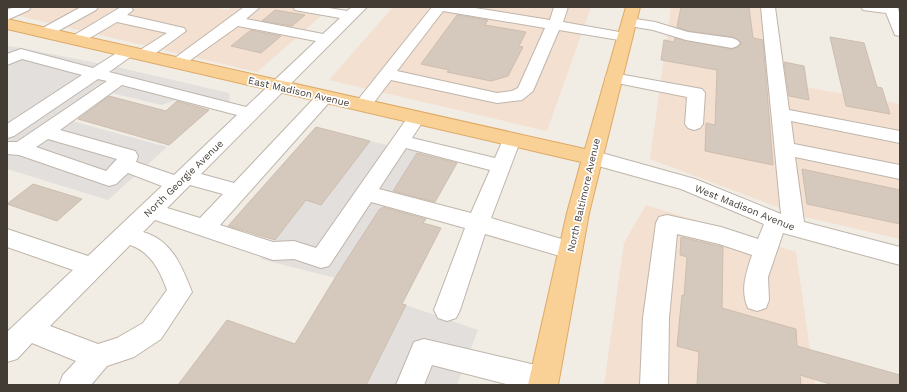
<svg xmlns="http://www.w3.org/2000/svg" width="907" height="392" viewBox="0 0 907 392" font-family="'Work Sans',sans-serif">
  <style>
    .commercial { fill: #f3e0d0 }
    .parking { fill: #e2dfdd }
    .building { fill: #d5c9bd; stroke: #cdbdae }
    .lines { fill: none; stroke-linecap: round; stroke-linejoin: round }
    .minor-casing { stroke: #bfb5ab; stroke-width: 2 }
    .major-casing { stroke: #da6; stroke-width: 2 }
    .minor { fill: #fff; fill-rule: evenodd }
    .major { fill: #f9d095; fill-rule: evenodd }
    .labels { text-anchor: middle; stroke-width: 3.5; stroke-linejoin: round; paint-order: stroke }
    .street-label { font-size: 10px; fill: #433c35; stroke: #fff }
  </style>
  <rect width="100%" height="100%" fill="#f1ece4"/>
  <path class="commercial" d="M7 7H212L228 10 232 7H319L329 9 257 72 7 13Z
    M393 7H591L547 131 329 80Z
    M671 7H760L771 81 900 104V239L801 216 650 159Z
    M646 205 796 252 815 385H604L624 243Z"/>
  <path class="parking" d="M10 46 117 67 229 93 230 105 215 110 180 99 161 105 107 92 68 120 167 147 108 200 7 169V47Z
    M370 141 418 152 335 278 261 259 306 200 321 205Z
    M406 305 478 330 457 385H366Z"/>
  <path class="building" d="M681 7H749L753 38 763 40 773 165 705 151 706 123 715 125 717 70 661 60 664 40 674 42 675 38 732 49 738 47 742 43 732 37 688 31 677 27Z
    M275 10 305 15 292 26 262 21Z
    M457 15 488 20 485 25 526 32 519 46 523 47 508 76 491 81 447 72 449 70 421 64Z
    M251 30 281 36 261 53 231 46Z
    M830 37 864 43 877 87 882 88 890 114 846 106Z
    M784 62 804 66 809 100 789 96Z
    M109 96 166 111 177 101 209 110 169 145 78 119Z
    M316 127 370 141 321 205 306 200 275 240 228 226Z
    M417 153 457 163 435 202 393 191Z
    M802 169 900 190V224L807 204Z
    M33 184 82 199 57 221 7 204Z
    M383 207 426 219 423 223 441 228 402 304 406 305 366 385H178L227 320 295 344 335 278 379 210Z
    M681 237 723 247 722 308 796 329 797 346 900 375V385H833L800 375 801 385H697L699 352 677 346 682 295 684 296 687 257 680 255Z"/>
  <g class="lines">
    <g class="minor-casing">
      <path id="minor" d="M14 7H31L29 10 7 20V10Z
        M81 7H98L96 10 49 36H39L37 33 39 30Z
        M121 7H131L133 10 127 15 184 28 186 31 149 58H137L135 55 137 52 167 33 117 22 81 43H71L68 40 71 37Z
        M244 7H260L246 19 323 34 340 18 300 11 295 10 293 7H323L347 11 352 7H367L201 174 234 183 319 93 325 92 331 93 334 97 220 225 273 242 294 241 316 248 410 114 416 112 422 114 425 118 412 138 495 158 505 135 512 133 519 135 521 139 491 218 578 244 582 250 578 256 570 259 485 234 460 310 456 318 447 321 438 318 434 310 465 228 371 202 329 266 321 268 294 259 273 260 155 220 143 232C172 240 182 267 192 292L161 339 134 357 107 366 91 385H59L63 375 76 361 32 343 17 359 7 362V332L73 270 7 247V229L88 256 162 186 128 173 116 184 109 186 19 155 7 154V142H17L107 81 98 79 14 136 7 138V124L82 75 22 59 7 65V54L21 49 93 68 123 49H133L136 52 133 55 109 72 246 107 316 41 238 26 182 66H170L168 63ZM122 85 237 115 174 175 136 162 138 156 135 151 60 130ZM48 139 117 159 106 171 36 147ZM406 148 490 170 471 213 379 189ZM190 185 223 194 200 218 167 208ZM130 245C151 252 160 271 167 290L143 323 117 338 98 344 50 326Z
        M432 7H469L550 20 554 7H568L563 22 625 33 630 34 632 37 630 40 625 41 559 30 533 91 522 100 497 103 391 80 369 109 363 110 357 109 354 105 357 101ZM443 11 545 28 518 88 512 91 497 93 397 71Z
        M761 7H775L789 110 900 131V143L791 121 794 144 900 165V179L795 157 804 222 900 247V265L783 233 768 277 769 300 766 308 757 311 748 308C740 290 746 273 752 255L719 244 677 234 669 318 668 385H640L643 318 656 223 659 217 667 215 721 227 758 239 764 224 681 189 584 162 581 157 584 152 591 150 695 179 781 214Z
        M861 7H897L900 14V36L895 35 886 13 863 10Z
        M629 18 655 22 688 32 732 38 737 40 740 43 737 46 732 48 686 40 653 30 624 25 622 22 624 19Z
        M613 73 702 89 705 93 703 124 700 128 694 130 688 128 685 124 687 97 607 81 605 78 607 75Z
        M424 339 544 367 554 370 558 380 556 385H510L432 365 424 385H396L414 342Z"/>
    </g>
    <g class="major-casing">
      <path id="major" d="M626 7H640L589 213 558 385H528L567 213 581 162 7 29V19L585 149Z"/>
    </g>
    <use href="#minor" class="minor"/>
    <use href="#major" class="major"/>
  </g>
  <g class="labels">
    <g class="street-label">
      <text transform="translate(299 91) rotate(13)" y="4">East Madison Avenue</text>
      <text transform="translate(183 178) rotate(-44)" y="4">North Georgie Avenue</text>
      <text transform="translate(583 195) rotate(-77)" y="4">North Baltimore Avenue</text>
      <text transform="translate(745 207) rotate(22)" y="4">West Madison Avenue</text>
    </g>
  </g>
  <rect width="907" height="392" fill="none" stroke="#433c35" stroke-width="16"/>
</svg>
